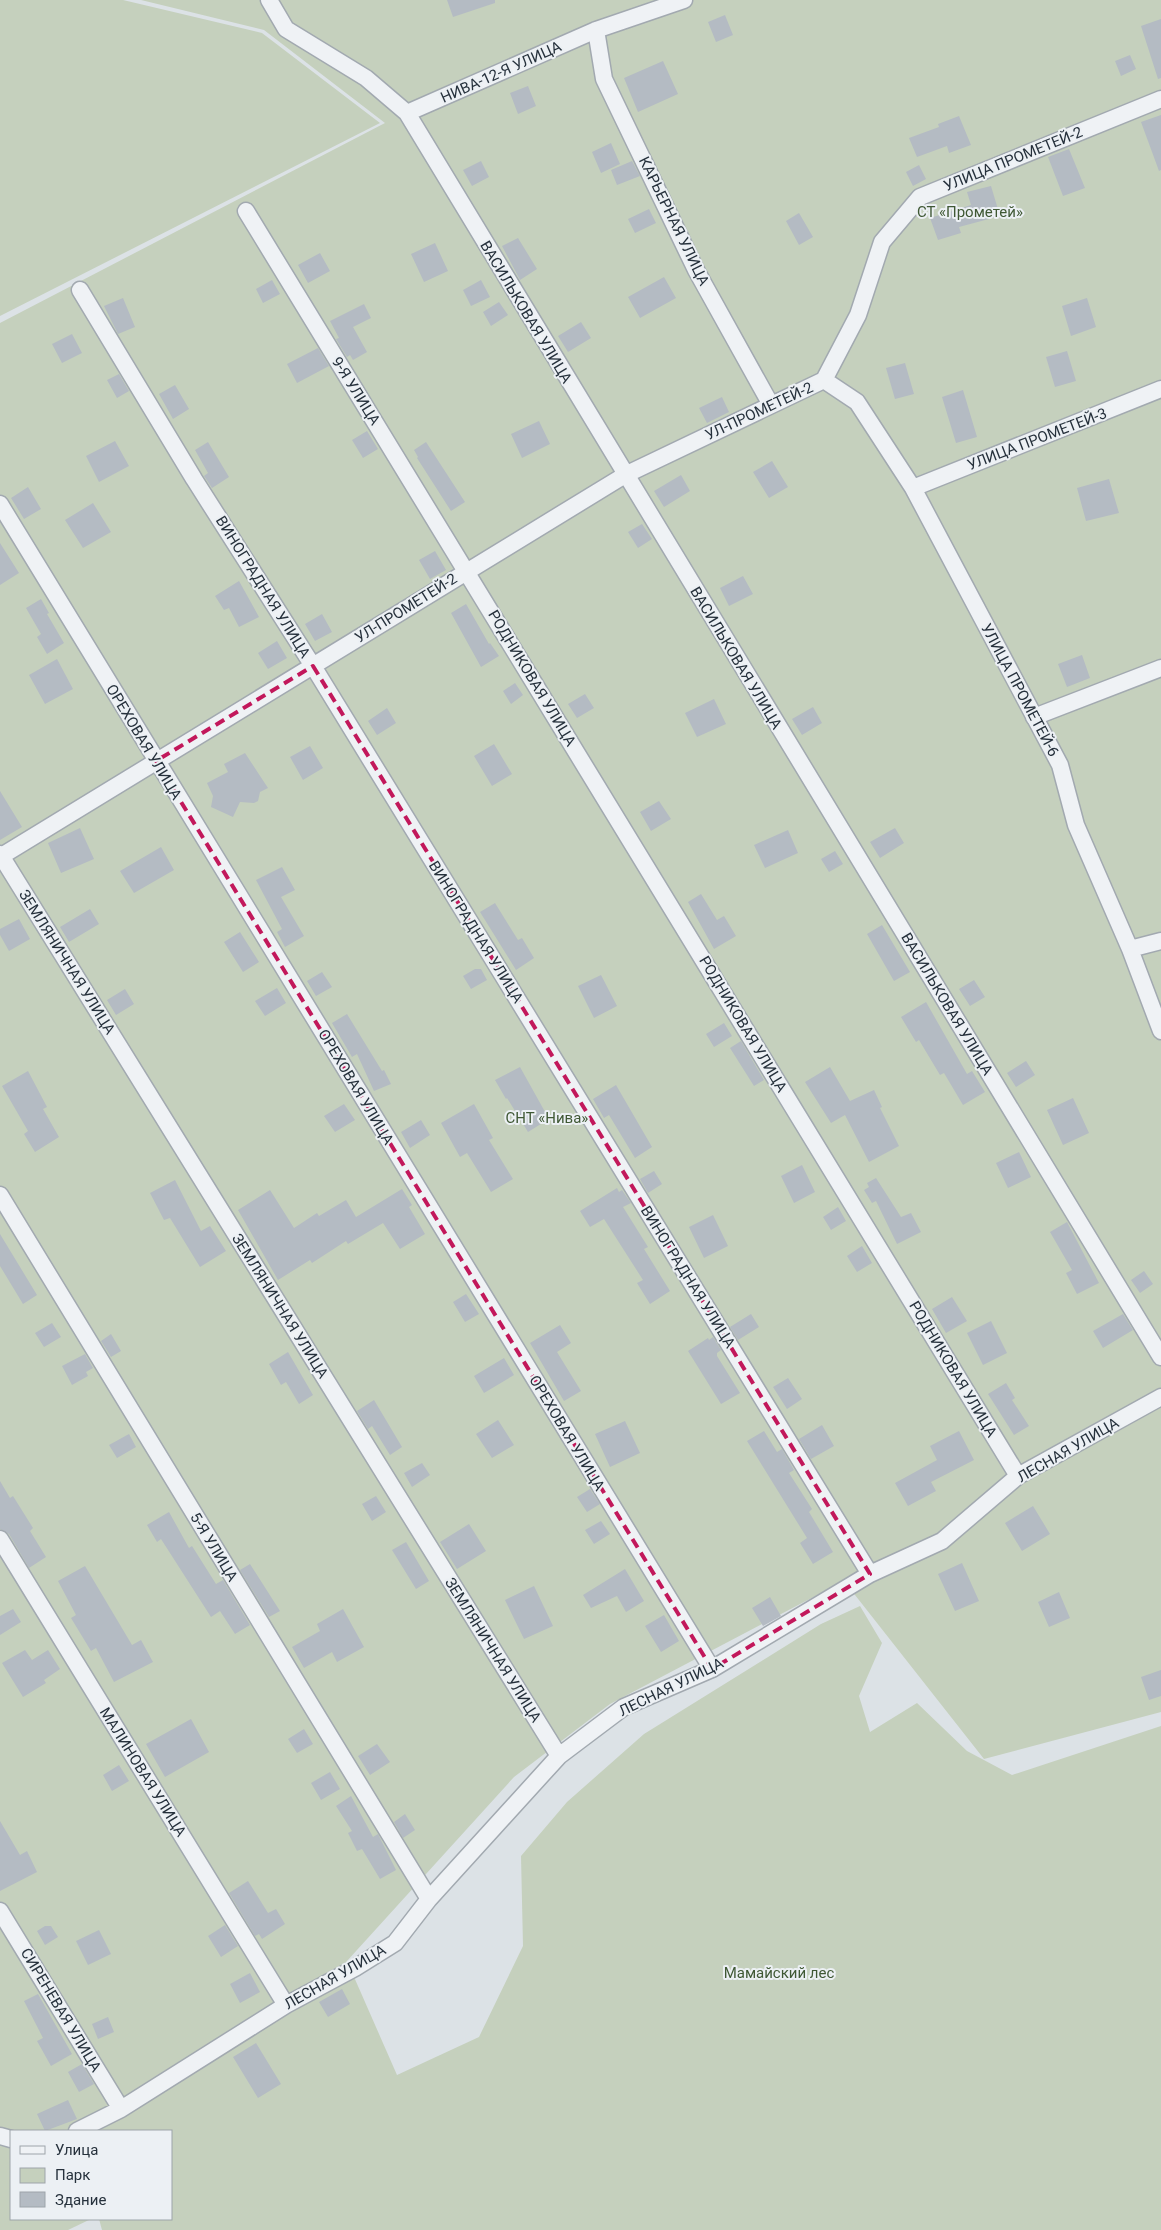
<svg xmlns="http://www.w3.org/2000/svg" width="1161" height="2230" viewBox="0 0 1161 2230" font-family="Roboto,sans-serif">
  <style>
    .green { fill: #c5d0bd }
    .building { fill: #b4bbc3 }
    .lines { fill: none; stroke-linecap: round; stroke-linejoin: round }
    .minor-casing { stroke: #a2a9b0; stroke-width: 19 }
    .minor { stroke: #eff2f5; stroke-width: 16 }
    .marked { fill: none; stroke: #c2185b; stroke-width: 4; stroke-dasharray: 10 6; stroke-linejoin: round }
    .labels { text-anchor: middle; stroke-width: 4; stroke-linejoin: round; paint-order: stroke }
    .street-label { font-size: 15px; fill: #26313c; stroke: #ecf0f4 }
    .park-label { font-size: 15px; fill: #3f5834; stroke: #ecf0f4 }
  </style>
  <rect width="100%" height="100%" fill="#dce2e6"/>
  <path class="green" d="M0 0H123L262 33 380 123 0 316Z
    M141 0H1161V1712L984 1759 844 1581 610 1704 514 1777 347 1961 397 2075 479 2037 523 1946 521 1856 567 1802 644 1734 821 1624 860 1606 882 1643 859 1696 870 1732 917 1703 967 1751 1012 1775 1161 1726V2230H102L99 2219H171V2131H11V2219H91L68 2230H0V323L385 123 264 30Z"/>
  <path class="building" d="M447 0H495V3L453 17Z
    M725 15 733 35 716 42 708 22Z
    M1161 19V78L1158 79 1141 26Z
    M1130 55 1136 69 1121 76 1115 61Z
    M663 61 678 94 638 112 624 78Z
    M528 86 536 106 518 114 510 93Z
    M1161 115V170L1159 171 1141 122Z
    M959 116 971 145 949 153 947 146 917 157 909 138 939 127 938 124Z
    M611 143 620 164 601 173 592 152Z
    M1069 149 1085 188 1063 196 1048 157Z
    M481 161 489 177 472 186 463 170Z
    M632 161 640 176 617 185 611 170Z
    M919 165 926 179 913 186 906 172Z
    M991 186 1000 216 959 227 961 233 938 240 930 218 971 205 967 192Z
    M649 209 656 223 635 233 628 219Z
    M799 213 813 237 799 245 786 221Z
    M518 238 537 269 520 280 502 246Z
    M435 243 448 271 424 282 411 254Z
    M320 253 330 271 308 283 298 265Z
    M664 277 676 298 640 318 628 297Z
    M272 280 280 294 263 303 256 289Z
    M481 280 490 297 471 306 463 290Z
    M123 298 135 327 118 334 104 306Z
    M1087 298 1096 327 1071 336 1062 306Z
    M499 302 508 315 491 326 483 312Z
    M364 304 371 318 353 327 367 352 353 360 350 355 347 357 336 339 339 338 330 321Z
    M581 322 591 338 568 352 558 336Z
    M72 334 82 353 62 363 52 344Z
    M318 348 329 366 297 383 287 364Z
    M1067 351 1076 381 1055 387 1046 357Z
    M905 363 914 394 895 399 886 368Z
    M119 374 129 391 117 398 107 380Z
    M175 385 189 409 173 419 159 394Z
    M963 390 977 437 956 443 942 397Z
    M722 397 729 412 707 423 699 408Z
    M539 421 550 444 522 458 511 434Z
    M367 431 378 449 363 458 352 440Z
    M115 441 129 466 99 482 86 456Z
    M208 442 229 477 212 488 204 476 208 473 195 450Z
    M426 442 465 502 451 511 417 458 418 457 414 450Z
    M772 461 788 487 769 498 753 472Z
    M681 475 690 491 664 507 654 491Z
    M1109 479 1119 513 1086 521 1077 488Z
    M28 487 41 509 24 519 11 498Z
    M93 503 111 532 83 548 65 520Z
    M642 524 652 539 638 548 628 532Z
    M0 543 19 573 0 585Z
    M435 551 446 570 430 579 419 560Z
    M743 576 753 594 729 606 720 588Z
    M239 581 259 617 239 627 229 608 224 610 215 596Z
    M41 599 49 613 47 614 64 643 47 654 37 637 41 634 26 608Z
    M466 604 489 644 490 643 499 656 481 667 451 613Z
    M322 614 332 632 315 641 305 624Z
    M277 641 287 658 268 669 258 653Z
    M1082 655 1090 678 1067 687 1058 664Z
    M57 659 73 689 45 704 29 675Z
    M515 683 523 695 511 704 503 691Z
    M585 694 594 708 577 718 568 704Z
    M714 699 726 724 697 737 685 713Z
    M813 707 822 723 802 735 792 719Z
    M387 708 396 723 377 735 368 721Z
    M494 744 512 774 492 786 474 756Z
    M310 746 323 768 303 780 290 757Z
    M245 753 268 788 260 792 258 801 254 803 240 802 233 817 211 807 213 796 207 783 228 772 224 764Z
    M0 791 22 827 0 840Z
    M659 801 671 819 651 831 640 812Z
    M80 828 94 859 61 873 48 843Z
    M895 828 904 843 880 858 870 842Z
    M788 830 798 853 765 868 754 845Z
    M161 847 174 870 134 893 120 871Z
    M835 851 843 864 829 872 821 859Z
    M282 867 295 890 281 897 304 936 285 947 277 932 282 929 256 880Z
    M701 894 717 920 724 916 736 936 714 949 688 902Z
    M495 903 518 940 522 938 534 958 516 970 480 912Z
    M90 909 99 924 69 942 60 927Z
    M19 919 30 939 9 951 0 935V929Z
    M882 925 910 972 894 981 867 934Z
    M240 932 259 962 243 972 224 942Z
    M475 969H481L487 980 471 989 463 976Z
    M322 972 332 987 316 996 307 981Z
    M601 975 617 1006 594 1018 578 986Z
    M974 980 985 997 970 1006 959 989Z
    M277 988 286 1003 265 1016 255 1001Z
    M125 989 134 1004 116 1015 107 1000Z
    M926 1002 967 1074 972 1071 985 1092 963 1105 944 1073 940 1075 919 1040 916 1042 901 1017Z
    M347 1014 382 1071 384 1070 391 1084 374 1091 357 1054 352 1057 332 1023Z
    M724 1023 732 1036 714 1047 706 1034Z
    M741 1041 764 1080 754 1086 730 1048Z
    M1026 1061 1035 1075 1016 1087 1007 1073Z
    M520 1067 549 1119 528 1132 507 1098 506 1099 495 1080Z
    M830 1067 850 1101 874 1090 882 1107 880 1108 899 1146 869 1162 845 1115 831 1123 805 1082Z
    M28 1071 47 1107 43 1109 59 1137 35 1152 24 1134 28 1131 2 1086Z
    M616 1085 652 1147 635 1158 609 1115 604 1118 593 1099Z
    M1073 1098 1089 1133 1063 1145 1047 1110Z
    M344 1104 355 1120 335 1132 324 1116Z
    M474 1104 493 1138 489 1140 513 1179 491 1192 467 1153 460 1157 441 1123Z
    M421 1120 430 1135 410 1148 401 1132Z
    M1019 1152 1031 1177 1008 1188 996 1163Z
    M802 1165 815 1192 794 1203 781 1176Z
    M654 1171 662 1184 648 1193 640 1179Z
    M876 1178 901 1217 911 1213 921 1232 897 1244 876 1201 872 1203 864 1190 869 1187 867 1183Z
    M175 1180 201 1231 210 1226 226 1251 200 1267 170 1218 164 1220 150 1193Z
    M617 1188 619 1192 622 1190 631 1203 623 1207 648 1247 644 1249 670 1291 650 1304 637 1283 643 1280 604 1219 590 1227 580 1211Z
    M402 1189 412 1205 409 1207 425 1234 400 1249 383 1223 348 1244 346 1241 312 1263 310 1260 278 1280 238 1210 270 1190 294 1228 317 1213 319 1216 346 1200 356 1217Z
    M838 1207 846 1221 831 1230 823 1217Z
    M713 1215 728 1246 704 1258 689 1227Z
    M1067 1222 1099 1283 1077 1294 1066 1273 1072 1270 1050 1232Z
    M0 1234 37 1295 23 1304 0 1266Z
    M862 1246 872 1263 857 1272 847 1256Z
    M1144 1271 1153 1284 1140 1293 1131 1280Z
    M466 1294 479 1314 465 1322 453 1302Z
    M952 1297 967 1321 946 1333 932 1309Z
    M751 1314 759 1327 738 1340 730 1327Z
    M1123 1314 1133 1330 1103 1348 1093 1331Z
    M991 1321 1007 1353 983 1365 967 1333Z
    M52 1323 61 1337 44 1347 35 1333Z
    M560 1325 571 1343 557 1352 581 1391 564 1401 530 1343Z
    M111 1334 121 1351 111 1357 101 1341Z
    M713 1337 721 1350 717 1353V1356L740 1393 721 1404 688 1351 708 1338 709 1340Z
    M288 1352 313 1395 299 1404 286 1382 281 1385 269 1364Z
    M85 1354 93 1368 86 1372 88 1376 72 1385 62 1366Z
    M504 1358 514 1375 484 1393 474 1376Z
    M788 1378 802 1399 787 1409 773 1387Z
    M1006 1383 1015 1398 1012 1400 1029 1426 1014 1435 988 1394Z
    M374 1400 402 1447 390 1455 372 1426 368 1429 357 1411Z
    M498 1420 514 1445 492 1458 476 1434Z
    M625 1421 640 1453 610 1467 595 1434Z
    M822 1425 834 1446 811 1459 799 1439Z
    M764 1431 777 1452 782 1449 794 1470 789 1473 812 1509 809 1512 833 1552 813 1564 800 1543 807 1538 747 1441Z
    M959 1431 974 1460 931 1482 936 1491 908 1506 895 1483 937 1460 930 1446Z
    M129 1434 136 1447 117 1458 109 1445Z
    M422 1463 430 1475 412 1487 404 1473Z
    M0 1481 10 1498 13 1496 33 1528 30 1531 46 1557 29 1568 9 1534 0 1529Z
    M590 1489 600 1504 587 1512 577 1497Z
    M376 1496 386 1512 372 1521 362 1504Z
    M1033 1506 1050 1534 1022 1551 1005 1523Z
    M169 1512 189 1548 192 1546 216 1584 223 1580 250 1625 235 1634 220 1611 211 1617 161 1539 157 1542 147 1525Z
    M601 1521 610 1534 594 1544 585 1530Z
    M469 1524 486 1551 457 1569 440 1542Z
    M406 1542 429 1581 416 1589 392 1550Z
    M962 1563 979 1601 955 1611 938 1574Z
    M250 1564 280 1611 269 1617 240 1570Z
    M85 1566 132 1645 141 1640 153 1662 114 1682 96 1648 91 1651 71 1618 76 1615 58 1581Z
    M625 1569 644 1601 626 1612 617 1596 591 1608 583 1595Z
    M534 1586 553 1626 524 1639 505 1600Z
    M1059 1592 1070 1618 1049 1627 1038 1602Z
    M770 1597 781 1616 763 1626 752 1608Z
    M13 1609 21 1622 0 1635V1616Z
    M343 1609 364 1647 337 1662 332 1652 304 1668 292 1647 320 1631 317 1624Z
    M664 1615 679 1641 661 1652 645 1626Z
    M25 1650 32 1660 48 1650 60 1669 44 1680 46 1683 23 1697 2 1663Z
    M1161 1670V1696L1149 1700 1141 1677Z
    M191 1719 209 1752 165 1777 146 1744Z
    M304 1729 313 1744 297 1753 288 1739Z
    M377 1744 390 1762 370 1775 358 1756Z
    M119 1765 129 1781 112 1791 103 1775Z
    M330 1772 340 1789 321 1800 311 1783Z
    M351 1796 373 1837 378 1834 396 1870 380 1879 362 1849 357 1851 348 1833 352 1831 336 1806Z
    M405 1814 415 1830 403 1838 394 1822Z
    M0 1821 20 1855 27 1851 37 1872 0 1891Z
    M248 1881 268 1913 276 1909 285 1924 262 1939 259 1934 255 1936 229 1893Z
    M225 1925 238 1946 221 1957 208 1936Z
    M45 1926H51L58 1937 45 1945 37 1931Z
    M99 1930 111 1954 88 1965 76 1941Z
    M250 1973 260 1992 240 2003 230 1984Z
    M342 1989 350 2004 328 2017 319 2002Z
    M38 1994 72 2054 51 2066 37 2041 43 2038 24 2001Z
    M108 2017 114 2032 98 2039 92 2024Z
    M256 2043 281 2084 258 2098 233 2057Z
    M82 2064 94 2084 79 2092 68 2072Z
    M68 2100 77 2119 45 2131 37 2114Z"/>
  <g class="lines">
    <g class="minor-casing">
      <path id="minor" d="M269 0 286 29 366 78 407 113 1161 1357
        M596 30 604 79 696 270 771 405
        M407 113 596 30 684 0
        M246 211 1018 1476
        M80 290 194 479 313 666 870 1574
        M824 380 857 402 913 488 1060 765 1076 825 1130 949 1161 1031
        M824 380 858 315 882 242 920 197 1161 99
        M913 488 1161 389
        M0 504 712 1669
        M1034 717 1161 668
        M0 854 559 1756
        M0 857 625 475 824 380
        M1130 949 1161 941
        M0 1195 429 1899
        M0 1539 286 2005
        M0 1911 121 2109
        M77 2131 121 2109 286 2005 355 1968 395 1943 429 1899 559 1756 624 1707 712 1669 870 1574 942 1541 1018 1476 1161 1397
        M0 2136 11 2139"/>
    </g>
    <use href="#minor" class="minor"/>
  </g>
  <path class="marked" d="M313 666 870 1574 712 1669 156 761Z"/>
  <g class="labels">
    <g class="street-label">
      <text transform="translate(501 72) rotate(-24)" y="5">НИВА-12-Я УЛИЦА</text>
      <text transform="translate(1013 159) rotate(-22)" y="5">УЛИЦА ПРОМЕТЕЙ-2</text>
      <text transform="translate(674 221) rotate(64)" y="5">КАРЬЕРНАЯ УЛИЦА</text>
      <text transform="translate(526 312) rotate(59)" y="5">ВАСИЛЬКОВАЯ УЛИЦА</text>
      <text transform="translate(356 391) rotate(58)" y="5">9-Я УЛИЦА</text>
      <text transform="translate(759 411) rotate(-25)" y="5">УЛ-ПРОМЕТЕЙ-2</text>
      <text transform="translate(1037 439) rotate(-21)" y="5">УЛИЦА ПРОМЕТЕЙ-3</text>
      <text transform="translate(263 587) rotate(58)" y="5">ВИНОГРАДНАЯ УЛИЦА</text>
      <text transform="translate(406 608) rotate(-32)" y="5">УЛ-ПРОМЕТЕЙ-2</text>
      <text transform="translate(736 658) rotate(59)" y="5">ВАСИЛЬКОВАЯ УЛИЦА</text>
      <text transform="translate(532 678) rotate(59)" y="5">РОДНИКОВАЯ УЛИЦА</text>
      <text transform="translate(1020 690) rotate(62)" y="5">УЛИЦА ПРОМЕТЕЙ-6</text>
      <text transform="translate(144 742) rotate(59)" y="5">ОРЕХОВАЯ УЛИЦА</text>
      <text transform="translate(476 932) rotate(58)" y="5">ВИНОГРАДНАЯ УЛИЦА</text>
      <text transform="translate(67 962) rotate(58)" y="5">ЗЕМЛЯНИЧНАЯ УЛИЦА</text>
      <text transform="translate(947 1004) rotate(59)" y="5">ВАСИЛЬКОВАЯ УЛИЦА</text>
      <text transform="translate(743 1024) rotate(59)" y="5">РОДНИКОВАЯ УЛИЦА</text>
      <text transform="translate(356 1087) rotate(59)" y="5">ОРЕХОВАЯ УЛИЦА</text>
      <text transform="translate(688 1277) rotate(58)" y="5">ВИНОГРАДНАЯ УЛИЦА</text>
      <text transform="translate(280 1306) rotate(58)" y="5">ЗЕМЛЯНИЧНАЯ УЛИЦА</text>
      <text transform="translate(953 1369) rotate(59)" y="5">РОДНИКОВАЯ УЛИЦА</text>
      <text transform="translate(567 1433) rotate(59)" y="5">ОРЕХОВАЯ УЛИЦА</text>
      <text transform="translate(1068 1450) rotate(-30)" y="5">ЛЕСНАЯ УЛИЦА</text>
      <text transform="translate(214 1547) rotate(59)" y="5">5-Я УЛИЦА</text>
      <text transform="translate(493 1650) rotate(58)" y="5">ЗЕМЛЯНИЧНАЯ УЛИЦА</text>
      <text transform="translate(671 1687) rotate(-26)" y="5">ЛЕСНАЯ УЛИЦА</text>
      <text transform="translate(143 1772) rotate(58)" y="5">МАЛИНОВАЯ УЛИЦА</text>
      <text transform="translate(335 1977) rotate(-30)" y="5">ЛЕСНАЯ УЛИЦА</text>
      <text transform="translate(61 2010) rotate(59)" y="5">СИРЕНЕВАЯ УЛИЦА</text>
    </g>
    <g class="park-label">
      <text x="970" y="217">СТ «Прометей»</text>
      <text x="547" y="1123">СНТ «Нива»</text>
      <text x="779" y="1978">Мамайский лес</text>
    </g>
  </g>
  <rect x="10" y="2130" width="162" height="90" fill="#ecf0f4" stroke="#9da4aa"/>
  <rect x="20" y="2146" width="25" height="8" fill="#eff2f5" stroke="#9da4aa"/>
  <text x="55" y="2155" font-size="15" fill="#26313c">Улица</text>
  <rect x="20" y="2168" width="25" height="15" fill="#c5d0bd" stroke="#9da4aa"/>
  <text x="55" y="2180" font-size="15" fill="#26313c">Парк</text>
  <rect x="20" y="2192" width="25" height="15" fill="#b4bbc3" stroke="#9da4aa"/>
  <text x="55" y="2205" font-size="15" fill="#26313c">Здание</text>
</svg>
